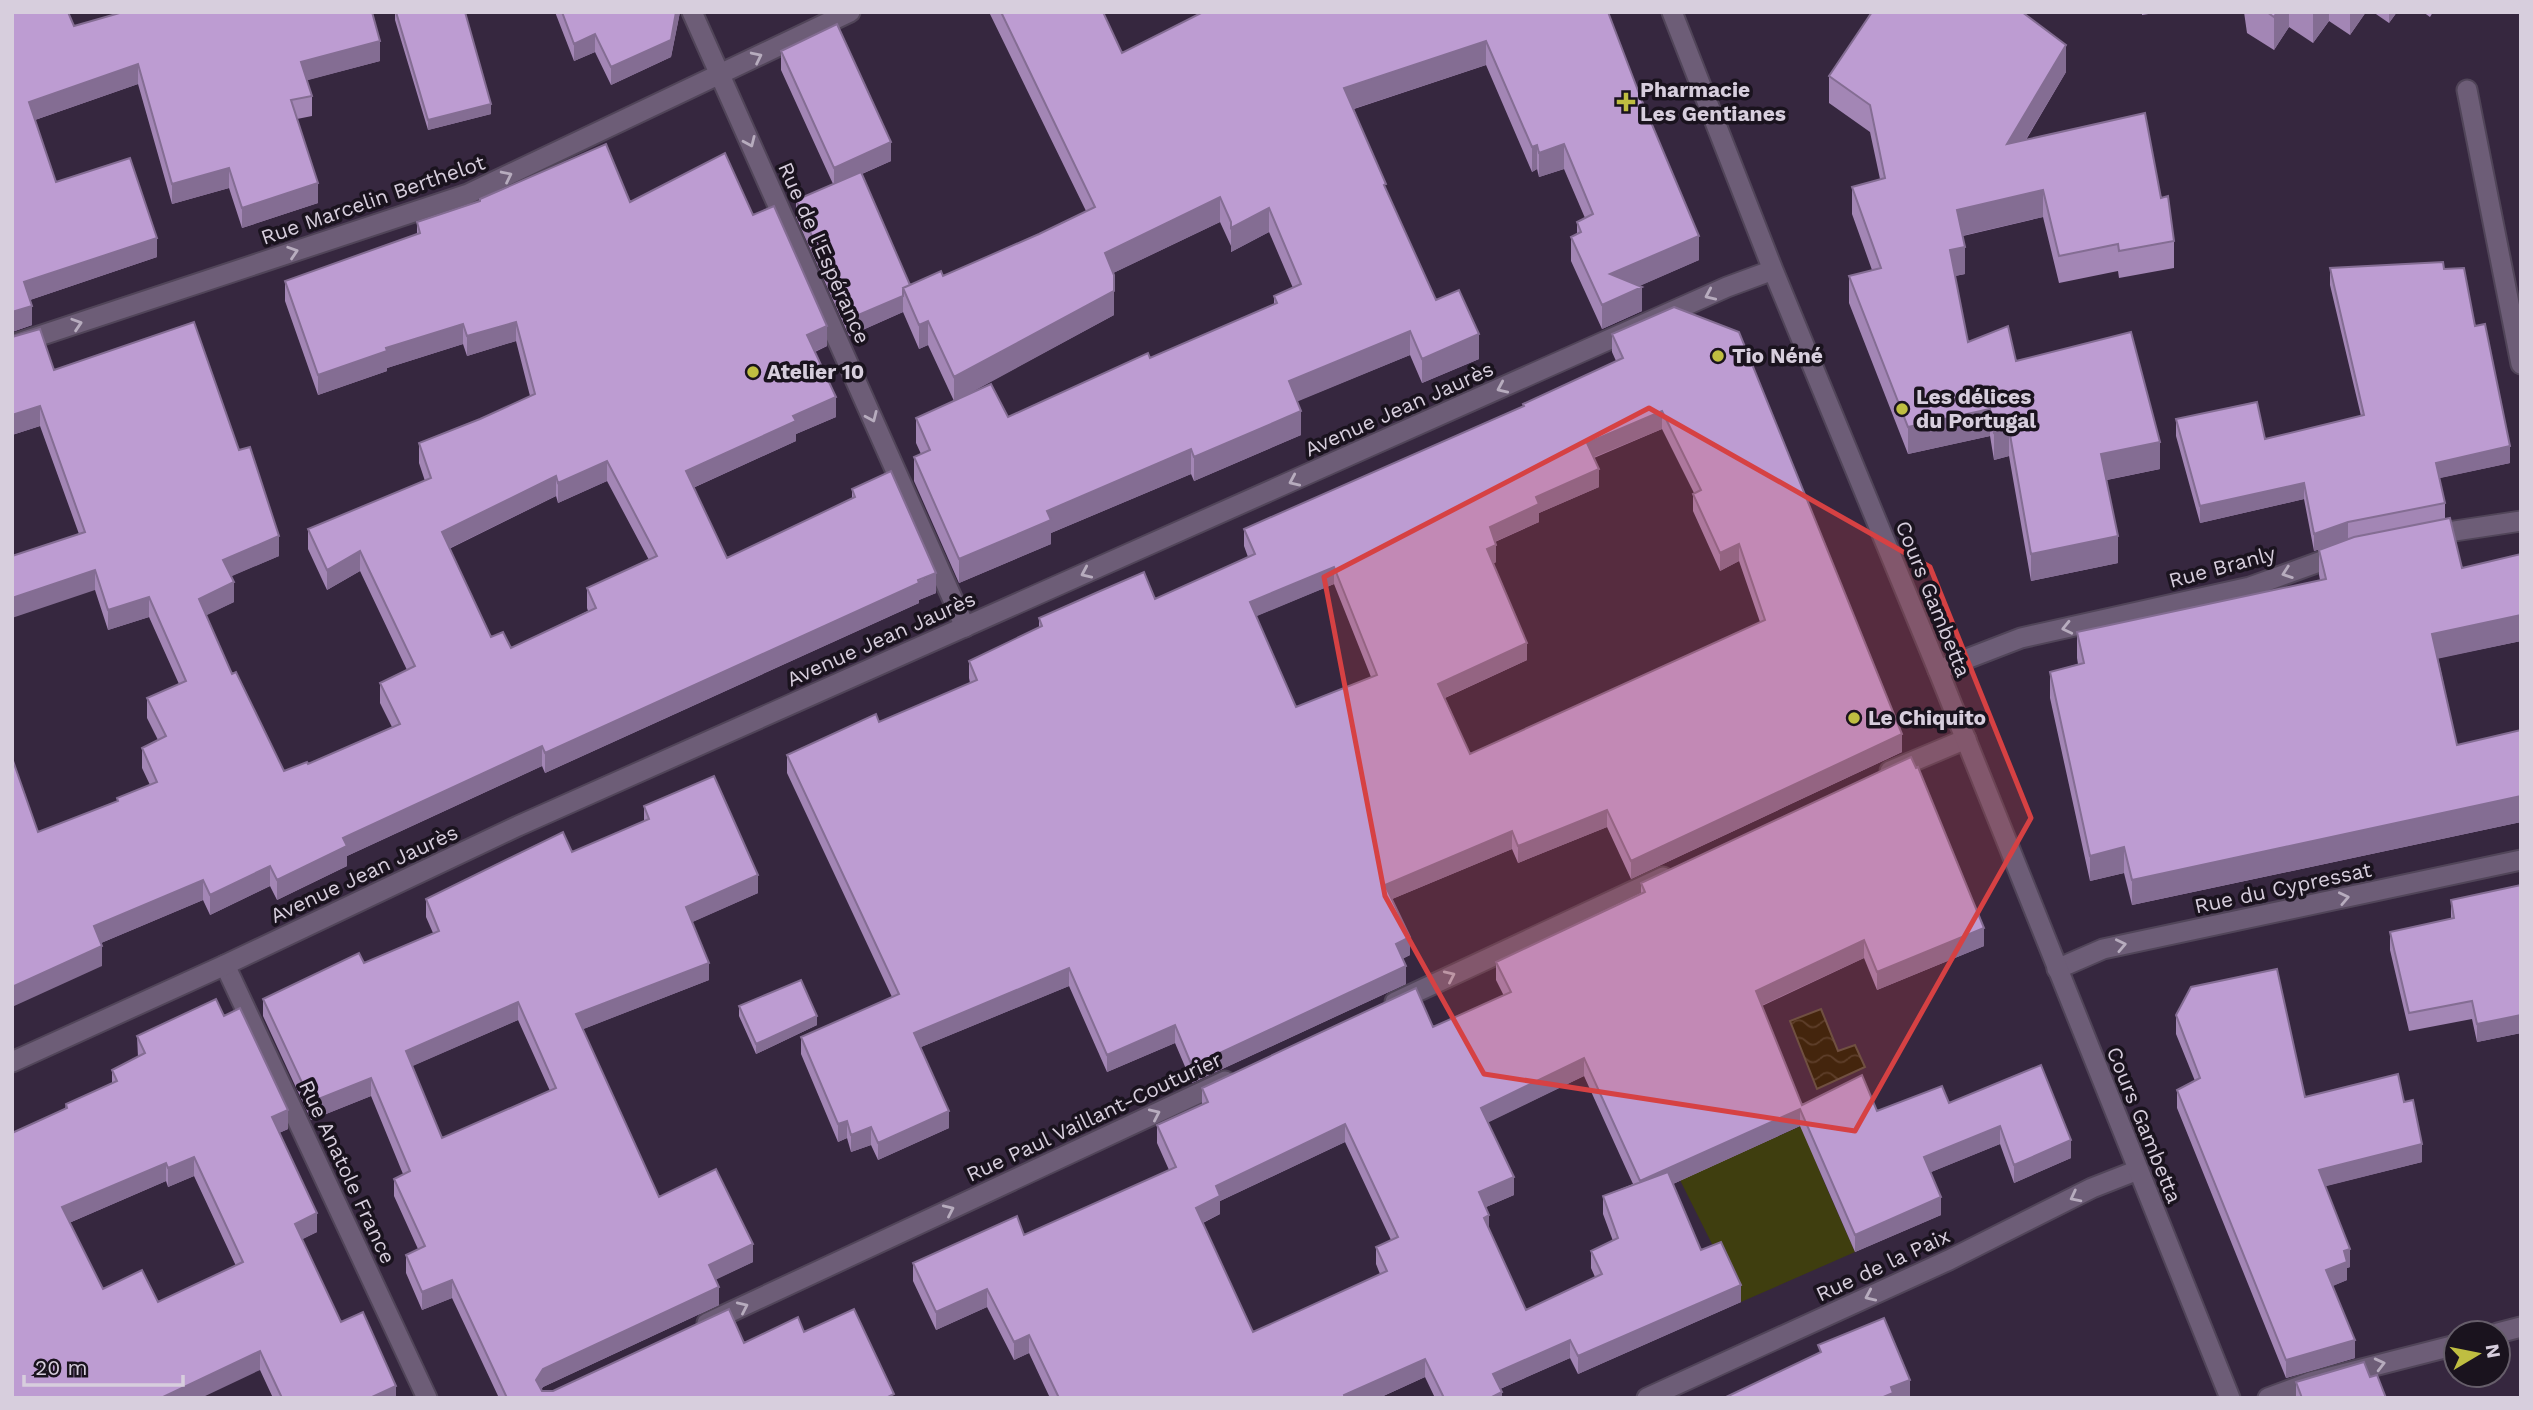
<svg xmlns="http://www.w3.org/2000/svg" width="2533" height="1410" viewBox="0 0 2533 1410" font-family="'Work Sans',sans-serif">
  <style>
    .green { fill: #3f3e0f }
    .water { fill: url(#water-waves); stroke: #575442; stroke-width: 2 }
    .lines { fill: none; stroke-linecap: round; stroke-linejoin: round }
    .minor-casing { stroke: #514559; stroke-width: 23 }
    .tertiary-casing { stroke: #514559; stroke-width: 23 }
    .minor { stroke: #6d5d77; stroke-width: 19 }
    .tertiary { stroke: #6d5d77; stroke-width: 19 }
    .wall { fill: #a386b5; fill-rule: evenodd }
    .shaded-wall { fill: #846d93 }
    .building { fill: #bd9cd2; stroke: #846d93; stroke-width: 2; fill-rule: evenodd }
    .oneway { stroke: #b7acbe }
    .marked { fill: #d64143; fill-opacity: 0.2; stroke: #d64143; stroke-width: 5; stroke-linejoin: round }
    .poi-dot { fill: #bfbe41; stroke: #1a131e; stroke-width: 2.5 }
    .labels { text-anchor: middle; stroke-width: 7; stroke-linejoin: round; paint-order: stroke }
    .poi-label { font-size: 21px; font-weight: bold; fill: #d7cedd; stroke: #1a131e; text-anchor: start }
    .street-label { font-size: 21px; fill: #d7cedd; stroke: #1a131e }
  </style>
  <defs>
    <pattern id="water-waves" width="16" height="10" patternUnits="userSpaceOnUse" patternTransform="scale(1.75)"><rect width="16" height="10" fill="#201f00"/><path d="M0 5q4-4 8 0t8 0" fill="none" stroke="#403e25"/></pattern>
  </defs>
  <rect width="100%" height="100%" fill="#36273f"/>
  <path class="green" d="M1803 1125 1821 1175 1855 1252 1741 1302 1680 1180Z"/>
  <path class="water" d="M1821 1009 1838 1051 1855 1045 1865 1067 1817 1089 1790 1021Z"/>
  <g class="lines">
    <g class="minor-casing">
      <path id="minor" d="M692 12 965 627
        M2467 90 2521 364
        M12 345 468 194 850 12
        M2428 535 2521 521
        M1938 670 2021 638 2250 587 2344 553
        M1890 771 1966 739
        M225 965 427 1398
        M2057 969 2103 949 2521 860
        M1395 1002 1663 877
        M707 1323 1225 1081
        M2498 1333 2521 1327
        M1647 1398 1949 1260 2092 1188 2138 1170
        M2268 1398 2311 1382 2456 1345"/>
    </g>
    <g class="tertiary-casing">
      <path id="tertiary" d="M1672 12 1773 270 1938 670 2230 1398
        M12 1062 225 965 518 826 1727 287 1773 270"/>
    </g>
    <use href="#minor" class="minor"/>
    <use href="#tertiary" class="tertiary"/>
  </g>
  <path class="wall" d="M12 12 74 26 380 61 307 80 312 96V116L297 119 318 203 242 228 229 188 172 204 138 84 35 120 56 182 157 257 30 300 32 325 12 332Z
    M395 12 491 114 428 130 395 20Z
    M555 12H680L671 57 611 85 595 52 574 61Z
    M989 12H1103L1122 53 1608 12 1699 260 1639 286 1642 311 1602 329 1571 261V237L1577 234V222L1585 218 1564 169 1539 177 1537 169 1532 172 1486 65 1354 109 1386 191 1436 300 1479 359 1422 383 1410 355 1297 401 1301 435 1194 481 1191 474 1051 533V544L959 583 914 481V457L921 454 916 443V418L954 401 928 345 919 349 903 312 849 336 796 217V200L833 184 781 70V51L891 161 862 174 910 285 943 276 1039 234 1086 211ZM1220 222 1231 246V252L1269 232 1293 288 1274 296V305L1150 358 1008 417 956 400 1114 315 1113 273Z
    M2023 12 2066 72 2026 140 2161 198 2174 241V268L2119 278 2118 271 2059 283 2043 217 1963 236 1965 274 1955 276 1968 342 2016 361 2160 469 2107 480 2118 563 2031 581 2009 456 1994 460 1990 436 1908 454 1849 303V276L1872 270 1852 214V187L1880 179 1870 132 1829 103V76Z
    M2142 12H2161L2142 15Z
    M2244 12H2366L2350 35 2329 21 2313 43 2289 27 2274 50 2247 33Z
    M2373 12H2397L2389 23Z
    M2423 12H2433L2430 17Z
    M630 202 753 215 827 346 815 352 836 417 796 434V441L693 488 727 558 852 499V489L936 593 919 600V603L545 773 542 766 347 856V866L277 900 270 886 210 915 203 900 101 943 102 966 38 832 117 801 150 785 142 768V748L158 740 147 718V698L179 684 149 617 108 630 95 590 79 534 40 426 12 435 54 370 239 450 279 556 231 576 234 602 206 615 232 674 284 771 308 764 392 727 380 703V683L407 670 360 571 327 590 308 549V529L425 481 419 463V443L480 419 530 396 516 341 467 356 463 344 387 368V371L318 395 285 301V281L417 234V222ZM607 481 649 560 587 588V608L588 611 511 648 491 637 449 549 556 496 558 503Z
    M2330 268 2444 269 2475 326 2510 463 2439 478 2445 503V519L2462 568 2521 554V641L2438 658 2457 745 2521 730V822L2132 905 2124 873 2090 881 2050 698V672L2078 664 2077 658V632L2320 580 2319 575V550L2351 539 2314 551 2304 499 2200 523 2176 436V419L2265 439 2361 416 2330 285Z
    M1612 334 1902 752 1631 879 1607 827 1518 863 1512 849 1392 899 1410 955 1402 959 1406 984 1192 1083 1175 1043 1107 1072 1069 986 921 1047 949 1128 878 1160 871 1145 851 1152 847 1138 838 1142 801 1054V1037L892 997 787 773V755L879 722 970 683 969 678V661L1039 628V618L1155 599 1248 557 1244 546V529L1523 406V404L1616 361 1612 352ZM1662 429 1694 493 1693 494V511L1720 571 1739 561 1760 622 1470 754 1445 698 1527 660 1493 564 1496 562 1495 542 1539 522V513L1599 487 1594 458ZM1334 584 1371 677 1296 707 1256 616Z
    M644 806 758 893 692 922 709 980 583 1029 659 1197 753 1262 716 1279 719 1305 543 1387 541 1390 542 1391H553L744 1343 804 1332 894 1398H499L452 1298 422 1310 406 1273V1255L418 1249 394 1196V1179L403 1174 371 1096 311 1120 263 1016V999L364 963 433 933 426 917V899L572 852 644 821ZM518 1020 550 1091 442 1138 412 1066Z
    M1641 883 1984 946 1877 990 1864 958 1762 1006 1802 1105 1877 1111 1949 1103 2071 1158 2014 1183 2000 1144 1931 1172 1941 1215 1855 1252 1800 1126 1673 1184 1701 1250 1741 1302 1578 1374 1570 1358 1500 1389 1502 1398H1435L1425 1377 1379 1398H1050L1029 1353 1014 1360 987 1307 936 1330 913 1281V1263L1024 1235 1169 1170 1157 1143V1125L1202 1105V1088L1433 1027 1504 996 1496 980V962L1641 893ZM1584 1076 1633 1184 1603 1196V1214L1613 1241 1591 1251V1268L1595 1277 1526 1310 1489 1230 1486 1207 1514 1195 1488 1122ZM1345 1142 1391 1240 1376 1247V1264L1380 1274 1253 1332 1203 1223 1220 1214V1201Z
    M2521 885V1033L2477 1042 2472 1019 2409 1031 2390 950V932L2451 919V900Z
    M739 1006 817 1025 756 1054 739 1016Z
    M2176 1015 2305 1097 2404 1102 2422 1162 2325 1186 2350 1267 2347 1268V1280L2332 1286 2355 1358 2286 1378 2177 1108V1090L2195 1081 2176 1034Z
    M224 1016 288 1129 279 1133 317 1232 302 1239 341 1322 396 1398H273L260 1370 12 1398 66 1104 112 1083V1070L138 1057 137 1036ZM194 1176 236 1266 158 1302 103 1289 69 1223 166 1181 168 1187Z
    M2370 1377 2386 1398H2296V1382Z"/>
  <path class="shaded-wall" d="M676 12H680L671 57 611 85V67Z
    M2277 12H2289V27L2274 50V17Z
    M2313 12H2329V21L2313 43Z
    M2350 12H2366L2350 35Z
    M2389 12H2397L2389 23Z
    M595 34V52L574 61V44Z
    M380 41V61L301 82V62Z
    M1486 41V65L1344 112V88Z
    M2066 45V72L2007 171V144Z
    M138 64V84L29 122V102Z
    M491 104V114L428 130V120Z
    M891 142V161L834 186V168Z
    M1564 144V169L1539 177V153Z
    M1537 145V169L1532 172V147Z
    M229 168V188L172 204V184Z
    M318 183V203L242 228V208Z
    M2043 190V217L1957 237V210Z
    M1220 197V222L1105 277V253Z
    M1269 208V232L1231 252V228Z
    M1699 236V260L1610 299V274Z
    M157 238V257L24 302V282Z
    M1965 247V274L1950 277V250Z
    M1642 287V311L1602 329V305Z
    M1114 291V315L954 402V377Z
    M903 296V312L849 336V319Z
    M32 306V325L12 332V312Z
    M928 321V345L919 349V325Z
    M516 322V341L467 356V336Z
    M463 324V344L387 368V371L318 395V375L386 348Z
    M827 326V346L807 355V335Z
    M1410 331V355L1289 405V381Z
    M1479 334V359L1422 383V359Z
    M836 397V417L796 434V441L686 491V471L793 416Z
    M40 406V426L12 435V415Z
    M1990 409V436L1908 454V427Z
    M1301 411V435L1194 481V457Z
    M1662 411V429L1587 460V443Z
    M2009 429V456L1994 460V433Z
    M2160 442V469L2101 481V454Z
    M2510 446V463L2436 479V463Z
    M1191 449V474L1051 533V544L959 583V559L1047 511Z
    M607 461V481L558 503V483Z
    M1599 469V487L1539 513V522L1490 544V527L1536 497Z
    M556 476V496L442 552V532Z
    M2304 483V499L2200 523V506Z
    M2348 522V539L2314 551V534Z
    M279 536V556L223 580V560Z
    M2118 536V563L2031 581V554Z
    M1739 544V561L1720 571V553Z
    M1496 545V562L1487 567V549Z
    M360 551V571L327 590V570Z
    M1334 567V584L1250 619V602Z
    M95 570V590L12 618V598Z
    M936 573V593L919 600V603L545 773V753Z
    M234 582V602L199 619V599Z
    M149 597V617L108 630V610Z
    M2521 615V641L2432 660V634Z
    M1527 643V660L1438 701V684Z
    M1902 734V752L1631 879V861Z
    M542 746V766L347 856V866L277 900V880L343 838Z
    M2521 796V822L2132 905V880Z
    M1607 810V827L1518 863V846Z
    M1512 831V849L1385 902V885Z
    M2124 847V873L2090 881V856Z
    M270 866V886L210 915V895Z
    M758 875V893L686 925V907Z
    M203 880V900L94 946V926Z
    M1984 928V946L1877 990V972Z
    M1410 937V955L1396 962V944Z
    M1864 940V958L1756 1008V991Z
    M102 946V966L12 1007V987Z
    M709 963V980L576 1032V1014Z
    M1406 966V984L1192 1083V1066Z
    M1069 968V986L914 1050V1033Z
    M518 1002V1020L406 1069V1051Z
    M2521 1015V1033L2477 1042V1024Z
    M817 1016V1025L756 1054V1044Z
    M1175 1025V1043L1107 1072V1055Z
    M1584 1058V1076L1481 1126V1108Z
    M371 1078V1096L311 1120V1102Z
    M1800 1109V1126L1640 1199V1181Z
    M288 1110V1129L272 1136V1117Z
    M949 1111V1128L878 1160V1143Z
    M847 1121V1138L838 1142V1124Z
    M1345 1124V1142L1220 1201V1214L1196 1226V1208L1216 1186Z
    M2000 1126V1144L1924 1175V1157Z
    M871 1127V1145L851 1152V1135Z
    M2071 1140V1158L2014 1183V1165Z
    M2422 1144V1162L2319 1188V1170Z
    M194 1157V1176L168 1187V1168Z
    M166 1163V1181L62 1226V1207Z
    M1514 1177V1195L1479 1210V1192Z
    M1941 1197V1215L1855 1252V1235Z
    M317 1213V1232L295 1243V1224Z
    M1489 1215V1233L1484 1218Z
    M753 1244V1262L709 1283V1265Z
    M2350 1249V1267L2347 1268V1280L2326 1289V1270L2344 1251Z
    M452 1280V1298L422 1310V1292Z
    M1741 1285V1302L1578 1374V1356Z
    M719 1287V1305L543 1387 536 1398V1380L543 1369Z
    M987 1289V1307L936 1330V1312Z
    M1029 1335V1353L1014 1360V1342Z
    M1570 1340V1358L1493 1392V1374Z
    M2355 1340V1358L2286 1378V1360Z
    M260 1351V1370L201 1398H161Z
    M1425 1359V1377L1379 1398H1344V1395Z
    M1910 1380V1398H1881L1891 1387Z
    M396 1386V1398H370Z
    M1502 1392V1398H1490Z"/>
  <path class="building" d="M12 12H68L74 26 123 12H372L380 41 301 62 312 96 291 100 318 183 242 208 229 168 172 184 138 64 29 102 56 182 130 158 157 238 24 282 32 306 12 312Z
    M396 12H465L491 104 428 120Z
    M562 12H676L671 40 611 67 595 34 574 44Z
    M1001 12H1103L1122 53 1203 12H1608L1642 101 1699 236 1610 274 1642 287 1602 305 1571 237 1581 232 1577 222 1593 214 1564 144 1539 153 1537 145 1532 147 1486 41 1344 88 1386 184 1384 185 1436 300 1459 290 1479 334 1422 359 1410 331 1289 381 1301 411 1194 457 1191 449 1047 511 1051 520 959 559 914 457 930 450 916 418 991 384 1008 417 1148 353 1150 358 1277 303 1274 296 1301 284 1269 208 1231 228V222L1220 197 1105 253 1114 275V291L954 377 928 321 919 325 903 288 941 271 943 276 1039 234 1095 207Z
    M1872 12H2022L2066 45 2007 144 2145 113 2161 198 2168 196 2174 241 2119 251 2118 244 2059 256 2043 190 1957 210 1965 247 1950 250 1968 342 2008 326 2016 361 2131 332 2160 442 2101 454 2118 536 2031 554 2009 429 1994 433 1990 409 1908 427 1849 276 1881 268 1852 187 1885 178 1870 105 1829 76Z
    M2267 12H2277L2274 17Z
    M837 24 891 142 834 168 781 51Z
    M606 144 630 202 725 153 753 215 774 206 827 326 807 335 836 397 793 416 796 421 686 471 727 558 855 497 852 489 891 471 936 573 918 580 919 583 545 753 542 746 343 838 347 846 277 880 270 866 210 895 203 880 94 926 102 946 12 987V758L38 832 118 801 117 798 157 782 142 748 166 736 147 698 186 681 149 597 108 610 95 570 12 598V556L85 532 40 406 12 415V337L40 329 54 370 194 322 239 450 250 447 279 536 223 560 234 582 199 599 232 674 236 672 284 771 307 762 308 764 400 724 380 683 415 666 360 551 327 570 308 529 431 478 419 443 480 419 535 394 516 322 467 336 463 324 386 348 387 351 318 375 285 281 420 233 417 222 480 201V199ZM607 461 657 556 587 588 596 608 511 648 503 632 491 637 442 532 556 476 558 483Z
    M861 172 910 285 903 288V296L849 319 796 200Z
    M2443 262 2444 269 2464 268 2475 326 2485 324 2510 446 2436 463 2445 503 2348 522 2314 534 2304 483 2200 506 2176 419 2257 402 2265 439 2364 415 2330 268Z
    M1674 307 1739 332 1902 734 1631 861 1607 810 1518 846 1512 831 1385 885 1410 937 1396 944 1406 966 1192 1066 1175 1025 1107 1055 1069 968 914 1033 949 1111 878 1143 871 1127 851 1135 847 1121 838 1124 801 1037 899 994 787 755 876 714 879 722 977 680 969 661 1042 626 1039 618 1098 592 1144 572 1155 599 1255 554 1244 529 1524 406 1523 404 1623 358 1612 334ZM1662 411 1701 490 1693 494 1720 553 1739 544 1765 620 1470 754 1438 684 1527 643 1487 549 1496 545 1490 527 1539 504 1536 497 1599 469 1587 443ZM1334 567 1377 675 1296 707 1250 602Z
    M2450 518 2462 568 2521 554V615L2432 634 2457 745 2521 730V796L2132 880 2124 847 2090 856 2050 672 2084 663 2077 632 2326 579 2319 550 2354 537Z
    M1911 757 1916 768 1918 767 1984 928 1877 972 1864 940 1756 991 1802 1105 1862 1075 1877 1111 1942 1086 1949 1103 2041 1065 2071 1140 2014 1165 2000 1126 1924 1157 1941 1197 1855 1235 1800 1109 1640 1181 1584 1058 1481 1108 1514 1177 1479 1192 1489 1215 1484 1218 1526 1310 1602 1274 1591 1251 1618 1238 1603 1196 1668 1172 1701 1250 1721 1242 1741 1285 1578 1356 1570 1340 1493 1374 1502 1392 1490 1398H1444L1425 1359 1344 1395 1345 1398H1059L1029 1335 1014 1342 987 1289 936 1312 913 1263 1017 1216 1024 1235 1176 1167 1157 1125 1208 1102 1202 1088 1416 988 1433 1027 1511 992 1496 962 1645 892 1641 883ZM1345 1124 1398 1237 1376 1247 1387 1271 1253 1332 1196 1208 1220 1196 1216 1186Z
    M714 776 758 875 686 907 709 963 576 1014 659 1197 716 1169 753 1244 709 1265 719 1287 543 1369 536 1380 542 1391H553L729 1309 744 1343 798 1317 804 1332 854 1309 894 1394 886 1398H507L452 1280 422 1292 406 1255 425 1246 394 1179 410 1171 371 1078 311 1102 263 999 359 953 364 963 439 931 426 899 563 832 572 852 649 819 644 806ZM518 1002 556 1088 442 1138 406 1051Z
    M2521 885V1015L2477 1024 2472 1001 2409 1013 2390 932 2454 918 2451 900Z
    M2277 969 2305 1097 2398 1074 2404 1102 2413 1100 2422 1144 2319 1170 2350 1249 2344 1251 2347 1262 2326 1270 2355 1340 2286 1360 2177 1090 2200 1078 2176 1015 2191 987Z
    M801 980 817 1016 756 1044 739 1006Z
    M216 999 224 1016 240 1008 288 1110 272 1117 317 1213 295 1224 341 1322 363 1312 396 1386 370 1398H282L260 1351 161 1398H12V1133L67 1108 66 1104 117 1081 112 1070 145 1053 137 1036ZM194 1157 243 1262 158 1302 142 1270 103 1289 62 1207 166 1163 168 1168Z
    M1884 1318 1910 1380 1891 1387 1893 1393 1881 1398H1724L1821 1352 1818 1345Z
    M2364 1362 2370 1377 2377 1375 2386 1398H2302L2296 1382Z"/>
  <defs><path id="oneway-chevron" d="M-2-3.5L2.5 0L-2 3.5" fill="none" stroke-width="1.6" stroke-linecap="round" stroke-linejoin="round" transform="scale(1.75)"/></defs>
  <g class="oneway">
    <use href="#oneway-chevron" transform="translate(757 57) rotate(-26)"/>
    <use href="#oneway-chevron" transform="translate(750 142) rotate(66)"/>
    <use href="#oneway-chevron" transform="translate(507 176) rotate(-26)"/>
    <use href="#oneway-chevron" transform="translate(293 252) rotate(-18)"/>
    <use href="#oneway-chevron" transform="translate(1710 295) rotate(156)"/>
    <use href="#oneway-chevron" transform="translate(77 324) rotate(-18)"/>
    <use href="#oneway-chevron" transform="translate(1502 388) rotate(156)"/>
    <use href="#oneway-chevron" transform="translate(872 417) rotate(66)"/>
    <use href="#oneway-chevron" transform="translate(1294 481) rotate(156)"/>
    <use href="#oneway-chevron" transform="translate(1086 573) rotate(156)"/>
    <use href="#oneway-chevron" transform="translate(2287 573) rotate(161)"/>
    <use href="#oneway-chevron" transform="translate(2067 628) rotate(167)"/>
    <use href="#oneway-chevron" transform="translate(2344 898) rotate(-12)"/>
    <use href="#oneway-chevron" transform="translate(2121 945) rotate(-12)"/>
    <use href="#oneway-chevron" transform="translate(1450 976) rotate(-25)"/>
    <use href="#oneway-chevron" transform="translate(1155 1114) rotate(-25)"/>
    <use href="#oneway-chevron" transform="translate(2075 1197) rotate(153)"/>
    <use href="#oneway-chevron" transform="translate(949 1210) rotate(-25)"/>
    <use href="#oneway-chevron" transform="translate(1870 1296) rotate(156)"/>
    <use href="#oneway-chevron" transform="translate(743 1307) rotate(-25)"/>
    <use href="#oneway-chevron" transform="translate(2380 1364) rotate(-14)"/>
  </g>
  <path class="marked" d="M1649 408 1930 567 2031 818 1855 1131 1484 1074 1385 896 1324 577Z"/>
  <g class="poi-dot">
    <path d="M1622.5 91.5h7v7h7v7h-7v7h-7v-7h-7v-7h7z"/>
    <circle cx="1718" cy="356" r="7"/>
    <circle cx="753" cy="372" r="7"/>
    <circle cx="1902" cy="409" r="7"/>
    <circle cx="1854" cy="718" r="7"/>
  </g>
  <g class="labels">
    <g class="poi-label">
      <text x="1640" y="97">Pharmacie<tspan x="1640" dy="24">Les Gentianes</tspan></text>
      <text x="1732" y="363">Tio Néné</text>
      <text x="767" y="379">Atelier 10</text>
      <text x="1916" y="404">Les délices<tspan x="1916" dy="24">du Portugal</tspan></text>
      <text x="1868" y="725">Le Chiquito</text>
    </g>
    <g class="street-label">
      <text transform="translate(373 200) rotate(-19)" y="7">Rue Marcelin Berthelot</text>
      <text transform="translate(824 253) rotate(66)" y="7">Rue de l'Espérance</text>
      <text transform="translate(1399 409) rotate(-24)" y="7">Avenue Jean Jaurès</text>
      <text transform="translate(2222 567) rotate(-15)" y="7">Rue Branly</text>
      <text transform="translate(1933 599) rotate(68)" y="7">Cours Gambetta</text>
      <text transform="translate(881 639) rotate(-24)" y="7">Avenue Jean Jaurès</text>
      <text transform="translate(364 874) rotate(-25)" y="7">Avenue Jean Jaurès</text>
      <text transform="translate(2283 888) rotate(-12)" y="7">Rue du Cypressat</text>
      <text transform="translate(1094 1117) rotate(-25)" y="7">Rue Paul Vaillant-Couturier</text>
      <text transform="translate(2144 1125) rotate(68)" y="7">Cours Gambetta</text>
      <text transform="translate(347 1172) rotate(65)" y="7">Rue Anatole France</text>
      <text transform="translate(1883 1265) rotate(-25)" y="7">Rue de la Paix</text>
    </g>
  </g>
  <rect width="2533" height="1410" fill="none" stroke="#d7cedd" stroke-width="28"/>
  <g transform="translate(2477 1354) rotate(80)"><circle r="33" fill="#1a131e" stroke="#665e6a" stroke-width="2"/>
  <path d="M0-5L12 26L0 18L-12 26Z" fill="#bfbe41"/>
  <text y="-10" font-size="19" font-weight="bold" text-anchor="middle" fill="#d7cedd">N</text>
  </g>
  <path d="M24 1375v10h159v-10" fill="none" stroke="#d7cedd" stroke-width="3.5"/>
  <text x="35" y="1375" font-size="21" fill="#d7cedd" stroke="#1a131e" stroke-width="5" paint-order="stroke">20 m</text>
</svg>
